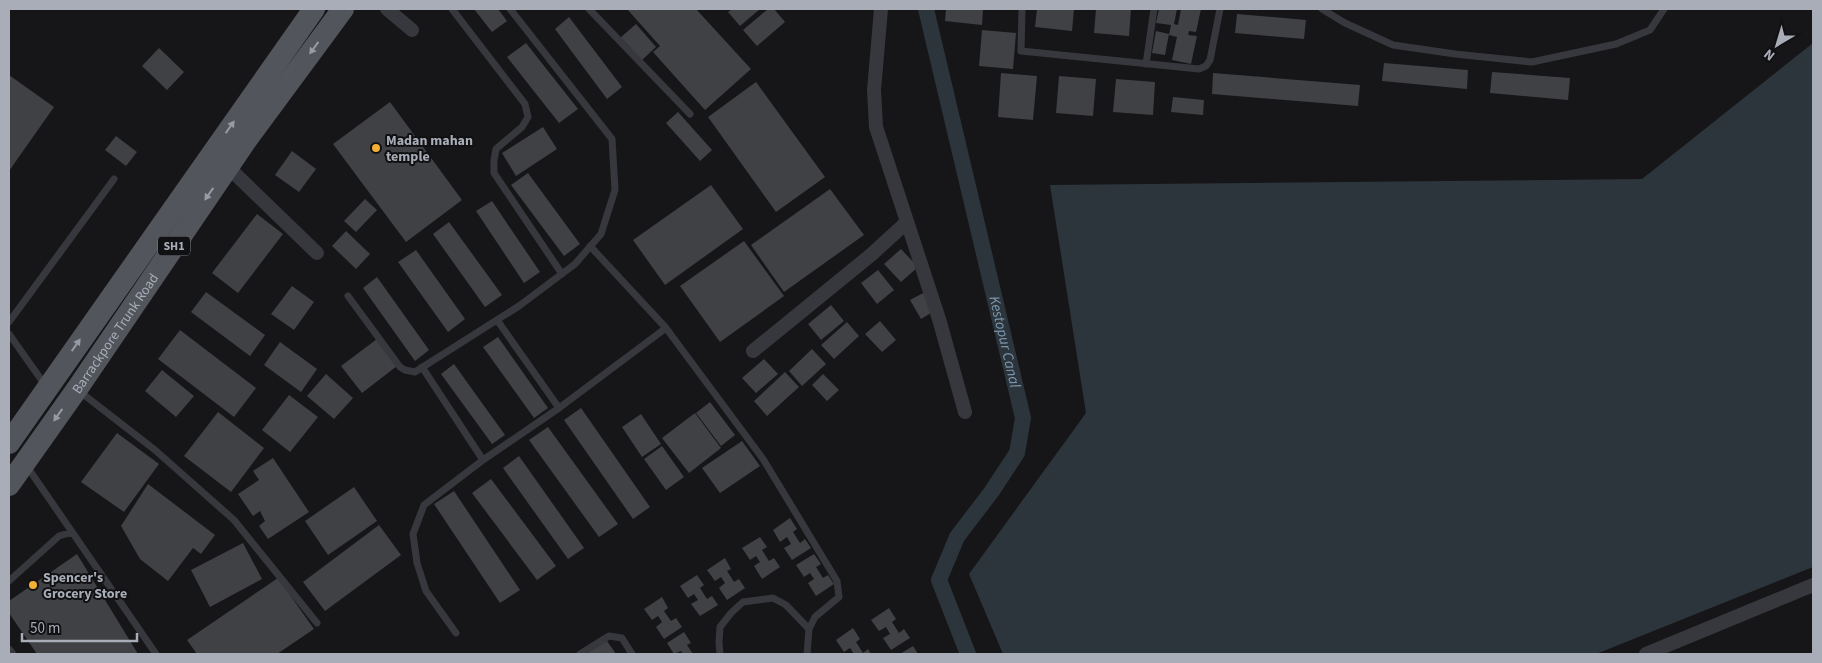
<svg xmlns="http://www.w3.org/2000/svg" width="1822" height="663" viewBox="0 0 1822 663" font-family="'Source Sans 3',sans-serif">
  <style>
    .water { fill: #2c353c }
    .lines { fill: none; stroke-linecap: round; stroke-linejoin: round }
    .canal { stroke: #2c353c; stroke-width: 16 }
    .building { fill: #404145 }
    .service { stroke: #37383d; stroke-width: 7 }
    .minor { stroke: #37383d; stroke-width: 14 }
    .primary { stroke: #53555c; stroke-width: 22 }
    .oneway { fill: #979ba6 }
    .poi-dot { fill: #f2b134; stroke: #111113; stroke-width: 2 }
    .labels { text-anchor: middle; stroke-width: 4; stroke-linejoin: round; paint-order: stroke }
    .shield { fill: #111113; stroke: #7b7e86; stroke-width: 1 }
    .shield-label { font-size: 12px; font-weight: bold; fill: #a8adb8 }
    .poi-label { font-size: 14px; font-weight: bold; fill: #a8adb8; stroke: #111113; text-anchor: start }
    .street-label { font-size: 14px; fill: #a8adb8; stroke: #111113 }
    .water-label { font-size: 15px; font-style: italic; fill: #7f9bb3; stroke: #111113 }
  </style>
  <rect width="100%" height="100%" fill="#161618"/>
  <path class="water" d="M1813 43V567L1596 654H1003L969 574 1086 413 1050 185 1642 179Z"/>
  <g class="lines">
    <path class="canal" id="s1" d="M926 9 1023 418 1017 453 992 491 957 537 939 580 968 654"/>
  </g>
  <path class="building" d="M474 9H498L507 21 492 32Z
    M627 9H696L751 69 705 110 653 52 660 46Z
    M732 9H760L740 26 728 12Z
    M768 9H774L785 22 757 46 743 30Z
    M946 9H983L982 25 945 21Z
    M1037 9H1074L1072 31 1035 27Z
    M1096 9H1131L1129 36 1094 33Z
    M1159 9H1177L1174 24 1178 25 1181 9H1201L1196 32 1189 31 1188 35 1197 36 1191 64 1172 60 1177 37 1169 35 1171 25 1156 23Z
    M1237 14 1306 20 1304 39 1235 33Z
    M569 17 622 87 607 99 555 29Z
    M636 24 656 47 641 61 620 38Z
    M982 30 1016 33 1013 69 979 66Z
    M1156 31 1169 34 1165 55 1152 53Z
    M526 43 578 109 559 123 507 57Z
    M159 48 184 72 167 90 142 66Z
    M1384 63 1468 70 1467 89 1382 81Z
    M1492 72 1570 78 1568 100 1490 93Z
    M1001 73 1037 76 1033 120 998 117Z
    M1213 73 1360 85 1358 106 1212 94Z
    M9 75 54 107 9 171Z
    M1059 76 1096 79 1093 116 1056 113Z
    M1116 79 1155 82 1153 115 1113 112Z
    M756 82 825 177 776 212 708 117Z
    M1173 97 1204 100 1203 115 1171 112Z
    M390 102 462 200 406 242 333 144Z
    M678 112 712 150 700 161 666 123Z
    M543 127 557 149 516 176 502 153Z
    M116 136 137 152 126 166 105 150Z
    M292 151 316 169 299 192 275 175Z
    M528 173 580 244 564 256 511 185Z
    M711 185 743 229 665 285 633 240Z
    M830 189 864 235 784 292 751 245Z
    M365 199 377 210 356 232 344 221Z
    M492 201 540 272 524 283 476 211Z
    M257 214 283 234 238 293 212 273Z
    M449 222 502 295 485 307 433 234Z
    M346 231 370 254 356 269 332 246Z
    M744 241 784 296 720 342 680 286Z
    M901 249 918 267 901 282 884 264Z
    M416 250 465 319 448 332 398 262Z
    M878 270 894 290 877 304 861 283Z
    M377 277 429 350 415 361 363 288Z
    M292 286 314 302 294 330 271 314Z
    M206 292 265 335 250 356 191 312Z
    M925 292 936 310 921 319 910 300Z
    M831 305 844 321 821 340 808 324Z
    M880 321 896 340 882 352 865 334Z
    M847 322 859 336 834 359 821 345Z
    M180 330 256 388 234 417 158 359Z
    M498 337 548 408 534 418 483 347Z
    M377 339 397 366 362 393 341 366Z
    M280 342 317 369 301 392 264 365Z
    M812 349 826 364 802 386 789 371Z
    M764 359 778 374 756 393 742 378Z
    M454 364 505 435 492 444 441 374Z
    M162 370 194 396 176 417 145 391Z
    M785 372 799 387 767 416 754 401Z
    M326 374 353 398 334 419 307 396Z
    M823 374 839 390 827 401 812 385Z
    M289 395 318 417 290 452 262 430Z
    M710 402 735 435 721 446 696 413Z
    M581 408 650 507 633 519 564 420Z
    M218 412 264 448 231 492 184 456Z
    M695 413 721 448 689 473 662 438Z
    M641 414 661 444 642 457 622 427Z
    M548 427 618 524 599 537 529 440Z
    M117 433 159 464 124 512 81 482Z
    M742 441 760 466 720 493 702 468Z
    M662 446 684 477 666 490 644 459Z
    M519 456 584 548 568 559 503 468Z
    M273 458 309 512 268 539 259 526 265 521 260 511 253 516 238 494 259 480 253 471Z
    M491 479 556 566 537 580 472 493Z
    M148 484 215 535 201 554 193 548 168 581 140 559 121 526Z
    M354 487 377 521 328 555 305 521Z
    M454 491 520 590 500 603 434 504Z
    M790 518 797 529 793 532 800 543 805 539 811 548 792 560 784 548 791 544 787 537 780 542 773 530Z
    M379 525 401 555 325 611 303 582Z
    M760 537 767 547 762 550 769 561 774 558 780 567 762 579 754 566 760 562 756 556 750 560 742 548Z
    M243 543 262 579 210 607 191 570Z
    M77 554 138 654H37L9 613V601Z
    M814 554 821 564 816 567 823 578 828 575 834 584 816 596 808 583 814 579 810 573 804 577 796 565Z
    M725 558 731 569 727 571 734 582 739 579 745 588 727 600 719 588 725 583 721 577 715 581 707 570Z
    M697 575 704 585 700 588 707 599 712 596 718 605 700 616 691 604 698 600 694 594 688 598 680 586Z
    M278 578 314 629 277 654H197L187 640Z
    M662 597 668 608 664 611 671 621 676 618 682 627 664 639 656 627 662 622 658 616 652 620 644 609Z
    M889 608 896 619 892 622 899 633 904 629 910 638 891 650 883 638 890 634 886 627 879 631 871 620Z
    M853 628 860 639 856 642 863 653 868 649 871 654H854L850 648 844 652 836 640Z
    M684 632 691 643 687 645 693 654H683L681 651 674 654 667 643Z
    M607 641 616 654H585Z
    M913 646 918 654H900Z"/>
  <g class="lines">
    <path class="service" d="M452 9 525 104 528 117 522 127 496 149 494 160V173L562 274
      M589 9 690 114
      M1022 9 1021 51 1199 69 1206 66 1210 60 1220 9
      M1322 9 1345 23 1393 45 1455 54 1532 62 1616 44 1650 30 1664 9
      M1146 64 1154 9
      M590 246 666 328 763 459 837 581 839 597 815 617 809 629 807 654
      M348 296 400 367 405 370 415 372 519 306 575 264 601 234 615 190 612 139 510 9
      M497 320 559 408
      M9 322 114 179
      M9 334 45 385
      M422 367 483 460
      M79 391 155 450 234 520 317 623
      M26 465 156 654
      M9 581 59 536 72 532
      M456 633 426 591 417 563 413 534 424 505 483 460 559 408 666 328
      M9 649 13 654
      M580 654 609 636 622 638 632 654
      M720 654 719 642 720 627 731 613 743 602 773 598 786 605 809 629"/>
    <path class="minor" d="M387 9 412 30
      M881 9 874 90 876 127 939 319 965 412
      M228 167 317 253
      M753 351 872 254 907 222
      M1646 654 1813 585"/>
    <g class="primary">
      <path d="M9 443 314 9"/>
      <path id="s2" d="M9 485 77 389 247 139 343 9"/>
    </g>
  </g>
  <defs><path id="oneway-solid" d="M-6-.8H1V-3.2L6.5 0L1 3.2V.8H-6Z" transform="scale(1.25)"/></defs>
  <g class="oneway">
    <use href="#oneway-solid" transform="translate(314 48) rotate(126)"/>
    <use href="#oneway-solid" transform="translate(230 127) rotate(-55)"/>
    <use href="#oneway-solid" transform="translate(209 194) rotate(125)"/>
    <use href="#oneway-solid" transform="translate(76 345) rotate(-55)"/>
    <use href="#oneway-solid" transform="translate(58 415) rotate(125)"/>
  </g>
  <g class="poi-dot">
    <circle cx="376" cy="148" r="5"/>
    <circle cx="33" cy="585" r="5"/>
  </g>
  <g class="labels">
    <rect class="shield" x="158" y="236.5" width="32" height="19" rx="4"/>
    <g class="shield-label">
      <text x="174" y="250">SH1</text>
    </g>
    <g class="poi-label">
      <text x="386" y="145">Madan mahan<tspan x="386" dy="16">temple</tspan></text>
      <text x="43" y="582">Spencer's<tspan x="43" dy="16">Grocery Store</tspan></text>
    </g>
    <g class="street-label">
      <text dy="5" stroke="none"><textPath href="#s2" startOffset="185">Barrackpore Trunk Road</textPath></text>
    </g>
    <g class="water-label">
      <text dy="5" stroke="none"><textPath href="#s1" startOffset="342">Kestopur Canal</textPath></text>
    </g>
  </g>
  <rect width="1822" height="663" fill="none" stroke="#a8adb8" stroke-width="20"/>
  <g transform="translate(1777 45) rotate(218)" stroke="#111113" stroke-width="4" paint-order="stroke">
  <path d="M0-4L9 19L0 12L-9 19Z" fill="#a8adb8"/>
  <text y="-8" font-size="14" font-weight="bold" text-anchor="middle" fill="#a8adb8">N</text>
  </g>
  <path d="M22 633v8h115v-8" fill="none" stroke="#a8adb8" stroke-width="2.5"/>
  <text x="30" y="633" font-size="15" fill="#a8adb8" stroke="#111113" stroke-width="4" paint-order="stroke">50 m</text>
</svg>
